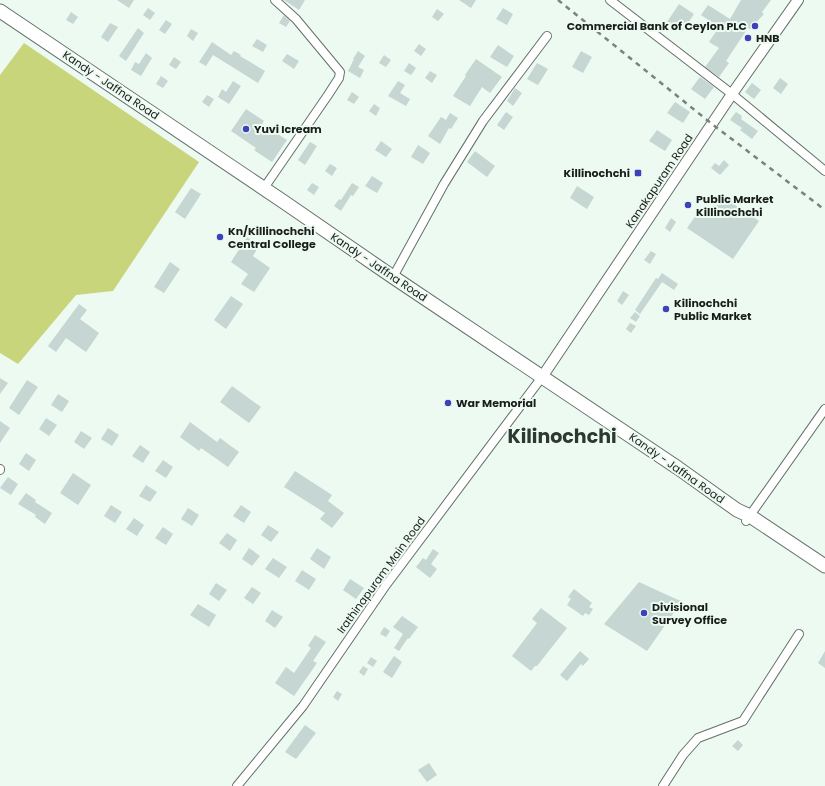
<svg xmlns="http://www.w3.org/2000/svg" width="825" height="786" viewBox="0 0 825 786" font-family="Poppins,sans-serif">
  <style>
    .green { fill: #c9d57b }
    .building { fill: #c5d6d3 }
    .lines { fill: none; stroke-linecap: round; stroke-linejoin: round }
    .minor-casing { stroke: #647069; stroke-width: 10 }
    .tertiary-casing { stroke: #647069; stroke-width: 12 }
    .trunk-casing { stroke: #647069; stroke-width: 15 }
    .minor { stroke: #fff; stroke-width: 8 }
    .tertiary { stroke: #fff; stroke-width: 10 }
    .trunk { stroke: #fff; stroke-width: 13 }
    .rail { stroke: #79827d; stroke-width: 2.5; stroke-dasharray: 5 5; stroke-linecap: butt }
    .poi-dot { fill: #3e42b7; stroke: #ecfaf2; stroke-width: 1.5 }
    .labels { text-anchor: middle; stroke-width: 4; stroke-linejoin: round; paint-order: stroke }
    .poi-label { font-size: 11px; font-weight: bold; fill: #191e1b; stroke: #ecfaf2; text-anchor: start }
    .street-label { font-size: 11px; fill: #191e1b; stroke: #ecfaf2 }
    .town-label { font-size: 19px; font-weight: bold; fill: #2c3831; stroke: #ecfaf2 }
  </style>
  <rect width="100%" height="100%" fill="#ecfaf2"/>
  <path class="green" d="M24 43 199 162 113 291 76 295 18 364 0 353V75Z"/>
  <path class="building" d="M117 0H134L129 8Z
    M284 0H305L299 10Z
    M459 0H476L471 8Z
    M741 0H771L762 12 764 14 750 29 748 28 726 61 729 63 719 77 705 67 719 48 709 42 719 27 701 15 708 5 730 19Z
    M679 4 694 14 682 32 667 22Z
    M148 8 155 13 150 20 143 15Z
    M503 8 513 14 507 25 496 19Z
    M437 9 444 14 438 21 432 17Z
    M71 12 78 17 73 24 66 20Z
    M284 15 290 21 286 27 279 23Z
    M166 20 172 24 165 34 159 30Z
    M110 23 118 27 108 42 101 37Z
    M138 28 144 33 126 61 119 56Z
    M191 29 198 33 193 41 187 36Z
    M257 39 267 45 263 52 252 46Z
    M212 42 231 55 234 51 241 55 240 56 265 71 258 83 213 55 206 66 199 62Z
    M419 44 426 49 421 56 414 51Z
    M498 45 514 56 507 67 490 57Z
    M358 51 365 56 358 67 364 70 360 78 348 71 354 59H353Z
    M581 51 592 57 583 73 572 67Z
    M146 53 152 58 141 76 131 70 135 62 139 64Z
    M287 54 299 61 294 69 282 61Z
    M384 55 391 60 386 67 379 63Z
    M174 57 181 62 176 69 169 65Z
    M476 59 502 77 490 93 482 87 470 106 453 96 466 76 465 75Z
    M409 63 416 68 411 75 404 71Z
    M537 63 548 69 538 85 527 79Z
    M430 71 437 75 432 83 425 78Z
    M161 76 168 81 163 88 156 84Z
    M700 77 714 87 705 99 691 89Z
    M780 78 788 84 781 94 773 88Z
    M233 81 241 86 229 104 218 97 222 89 226 92Z
    M398 81 405 85 400 93 410 99 406 106 388 96Z
    M752 83 761 90 754 99 745 92Z
    M515 88 522 93 513 106 507 101Z
    M352 92 359 97 354 104 347 100Z
    M207 95 214 99 209 107 202 102Z
    M675 102 690 112 683 123 667 113Z
    M374 104 380 108 376 116 369 111Z
    M246 109 264 121 262 124 287 140 272 162 254 150 256 148 231 131Z
    M506 112 513 117 504 130 497 125Z
    M736 112 742 116 741 119 758 131 752 139 740 130 742 128 730 120Z
    M450 113 458 118 451 129 449 128 440 144 428 136 441 117 446 120Z
    M657 130 672 140 665 151 649 141Z
    M381 141 392 149 386 157 375 150Z
    M310 142 317 146 305 165 298 160Z
    M418 145 430 153 423 164 411 157Z
    M475 151 495 166 487 177 467 162Z
    M724 160 729 165 720 175 711 168 715 163 719 166Z
    M330 164 337 168 332 176 325 171Z
    M372 176 383 183 377 193 365 186Z
    M312 183 319 187 314 195 307 190Z
    M352 183 359 187 353 196 351 195 341 211 334 206 339 199 341 200Z
    M577 186 594 197 587 209 570 198Z
    M191 188 201 194 185 219 175 212Z
    M723 197 759 221 733 259 687 228 699 211 709 217Z
    M671 218 676 222 670 232 665 228Z
    M247 237 259 246 253 256 270 268 254 292 241 284 248 274 231 262Z
    M651 251 656 254 650 264 644 260Z
    M170 262 180 269 164 293 154 287Z
    M662 273 678 284 674 290 662 282 640 314 635 310 656 278 658 279Z
    M623 291 629 295 622 305 617 301Z
    M231 296 243 304 226 329 214 320Z
    M79 304 87 310 80 319 99 333 86 352 66 338 56 352 48 346Z
    M635 312 640 316 636 322 630 318Z
    M630 323 636 326 631 333 626 329Z
    M0 378 8 383 0 394Z
    M27 380 38 387 19 415 9 408Z
    M232 386 261 407 249 423 220 402Z
    M58 394 69 401 62 412 51 405Z
    M46 418 57 425 49 436 39 429Z
    M0 421 10 428 0 443Z
    M190 422 217 442 220 438 239 452 228 467 201 448 199 451 180 437Z
    M108 428 119 435 112 446 101 439Z
    M81 431 92 438 84 449 74 442Z
    M140 445 150 452 143 463 132 456Z
    M26 453 36 460 29 471 19 464Z
    M163 460 173 467 166 478 155 471Z
    M295 471 332 495 328 501 344 513 332 528 320 519 325 513 284 487Z
    M73 473 91 485 78 505 60 493Z
    M8 477 18 484 11 495 0 488Z
    M146 485 157 492 150 502 139 496Z
    M26 493 36 500 35 502 52 513 45 524 35 517 36 515 18 504Z
    M111 505 122 512 115 523 104 516Z
    M241 505 251 512 244 523 233 516Z
    M188 508 199 515 192 526 181 519Z
    M134 518 144 525 137 536 126 529Z
    M268 525 279 532 271 542 261 535Z
    M163 527 173 534 166 545 155 538Z
    M227 533 237 540 230 551 219 543Z
    M249 548 260 556 252 566 242 559Z
    M317 548 331 557 324 569 310 559Z
    M433 549 439 553 431 564 437 569 430 578 416 567 423 558 426 560Z
    M273 558 287 567 279 578 265 569Z
    M302 570 316 579 309 590 295 581Z
    M350 579 364 588 356 599 343 590Z
    M639 582 676 599 682 601 647 651 604 624Z
    M216 583 227 590 219 601 209 594Z
    M252 587 261 593 253 604 244 598Z
    M574 589 592 603 589 607 593 609 589 615 585 613 583 616 567 605 571 599 568 597Z
    M198 604 216 615 209 627 190 615Z
    M541 608 567 628 537 666H535L531 671 512 656 537 623 532 619Z
    M272 610 283 617 275 628 265 621Z
    M402 616 418 627 409 639 408 638 399 651 394 648 403 634 393 627Z
    M384 627 390 631 386 637 380 634Z
    M315 635 326 642 313 661 317 663 294 696 275 683 286 667 294 673 311 648 308 646Z
    M580 651 589 659 583 666 581 664 567 681 560 675Z
    M825 651V668L818 663Z
    M394 656 402 662 392 678 383 672Z
    M371 657 377 661 373 667 367 663Z
    M363 666 368 669 364 676 359 672Z
    M337 691 342 694 338 701 333 697Z
    M305 725 316 733 296 759 285 752Z
    M738 740 743 745 738 751 732 746Z
    M429 763 437 775 427 782 418 770Z"/>
  <g class="lines">
    <g class="minor-casing">
      <path id="minor" d="M610 0 732 94 825 171
        M264 188 328 95 339 78 340 72 296 19 275 0
        M393 277 444 184 483 121 547 36
        M0 469V470
        M746 521 825 409
        M237 786 303 706 386 585 542 377
        M663 786 683 755 698 738 743 721 799 634"/>
    </g>
    <g class="tertiary-casing">
      <path id="tertiary" d="M542 377 732 94 798 0"/>
    </g>
    <g class="trunk-casing">
      <path id="trunk" d="M0 11 281 200 393 277 678 468 737 510 750 516 825 566"/>
    </g>
    <use href="#minor" class="minor"/>
    <use href="#tertiary" class="tertiary"/>
    <use href="#trunk" class="trunk"/>
    <path class="rail" d="M558 0 712 124 825 210"/>
  </g>
  <g class="poi-dot">
    <circle cx="755" cy="26" r="4"/>
    <circle cx="748" cy="38" r="4"/>
    <circle cx="246" cy="129" r="4"/>
    <rect x="634" y="169" width="8" height="8" rx="2"/>
    <circle cx="688" cy="205" r="4"/>
    <circle cx="220" cy="237" r="4"/>
    <circle cx="666" cy="309" r="4"/>
    <circle cx="448" cy="403" r="4"/>
    <circle cx="644" cy="613" r="4"/>
  </g>
  <g class="labels">
    <g class="poi-label">
      <text x="747" y="30" text-anchor="end">Commercial Bank of Ceylon PLC</text>
      <text x="756" y="42">HNB</text>
      <text x="254" y="133">Yuvi Icream</text>
      <text x="630" y="177" text-anchor="end">Killinochchi</text>
      <text x="696" y="203">Public Market<tspan x="696" dy="13">Killinochchi</tspan></text>
      <text x="228" y="235">Kn/Killinochchi<tspan x="228" dy="13">Central College</tspan></text>
      <text x="674" y="307">Kilinochchi<tspan x="674" dy="13">Public Market</tspan></text>
      <text x="456" y="407">War Memorial</text>
      <text x="652" y="611">Divisional<tspan x="652" dy="13">Survey Office</tspan></text>
    </g>
    <g class="street-label">
      <text transform="translate(111 85) rotate(34)" y="4">Kandy - Jaffna Road</text>
      <text transform="translate(659 181) rotate(-56)" y="4">Kanakapuram Road</text>
      <text transform="translate(379 267) rotate(34)" y="4">Kandy - Jaffna Road</text>
      <text transform="translate(677 468) rotate(35)" y="4">Kandy - Jaffna Road</text>
      <text transform="translate(381 575) rotate(-54)" y="4">Irathinapuram Main Road</text>
    </g>
    <g class="town-label">
      <text x="562" y="443">Kilinochchi</text>
    </g>
  </g>
</svg>
